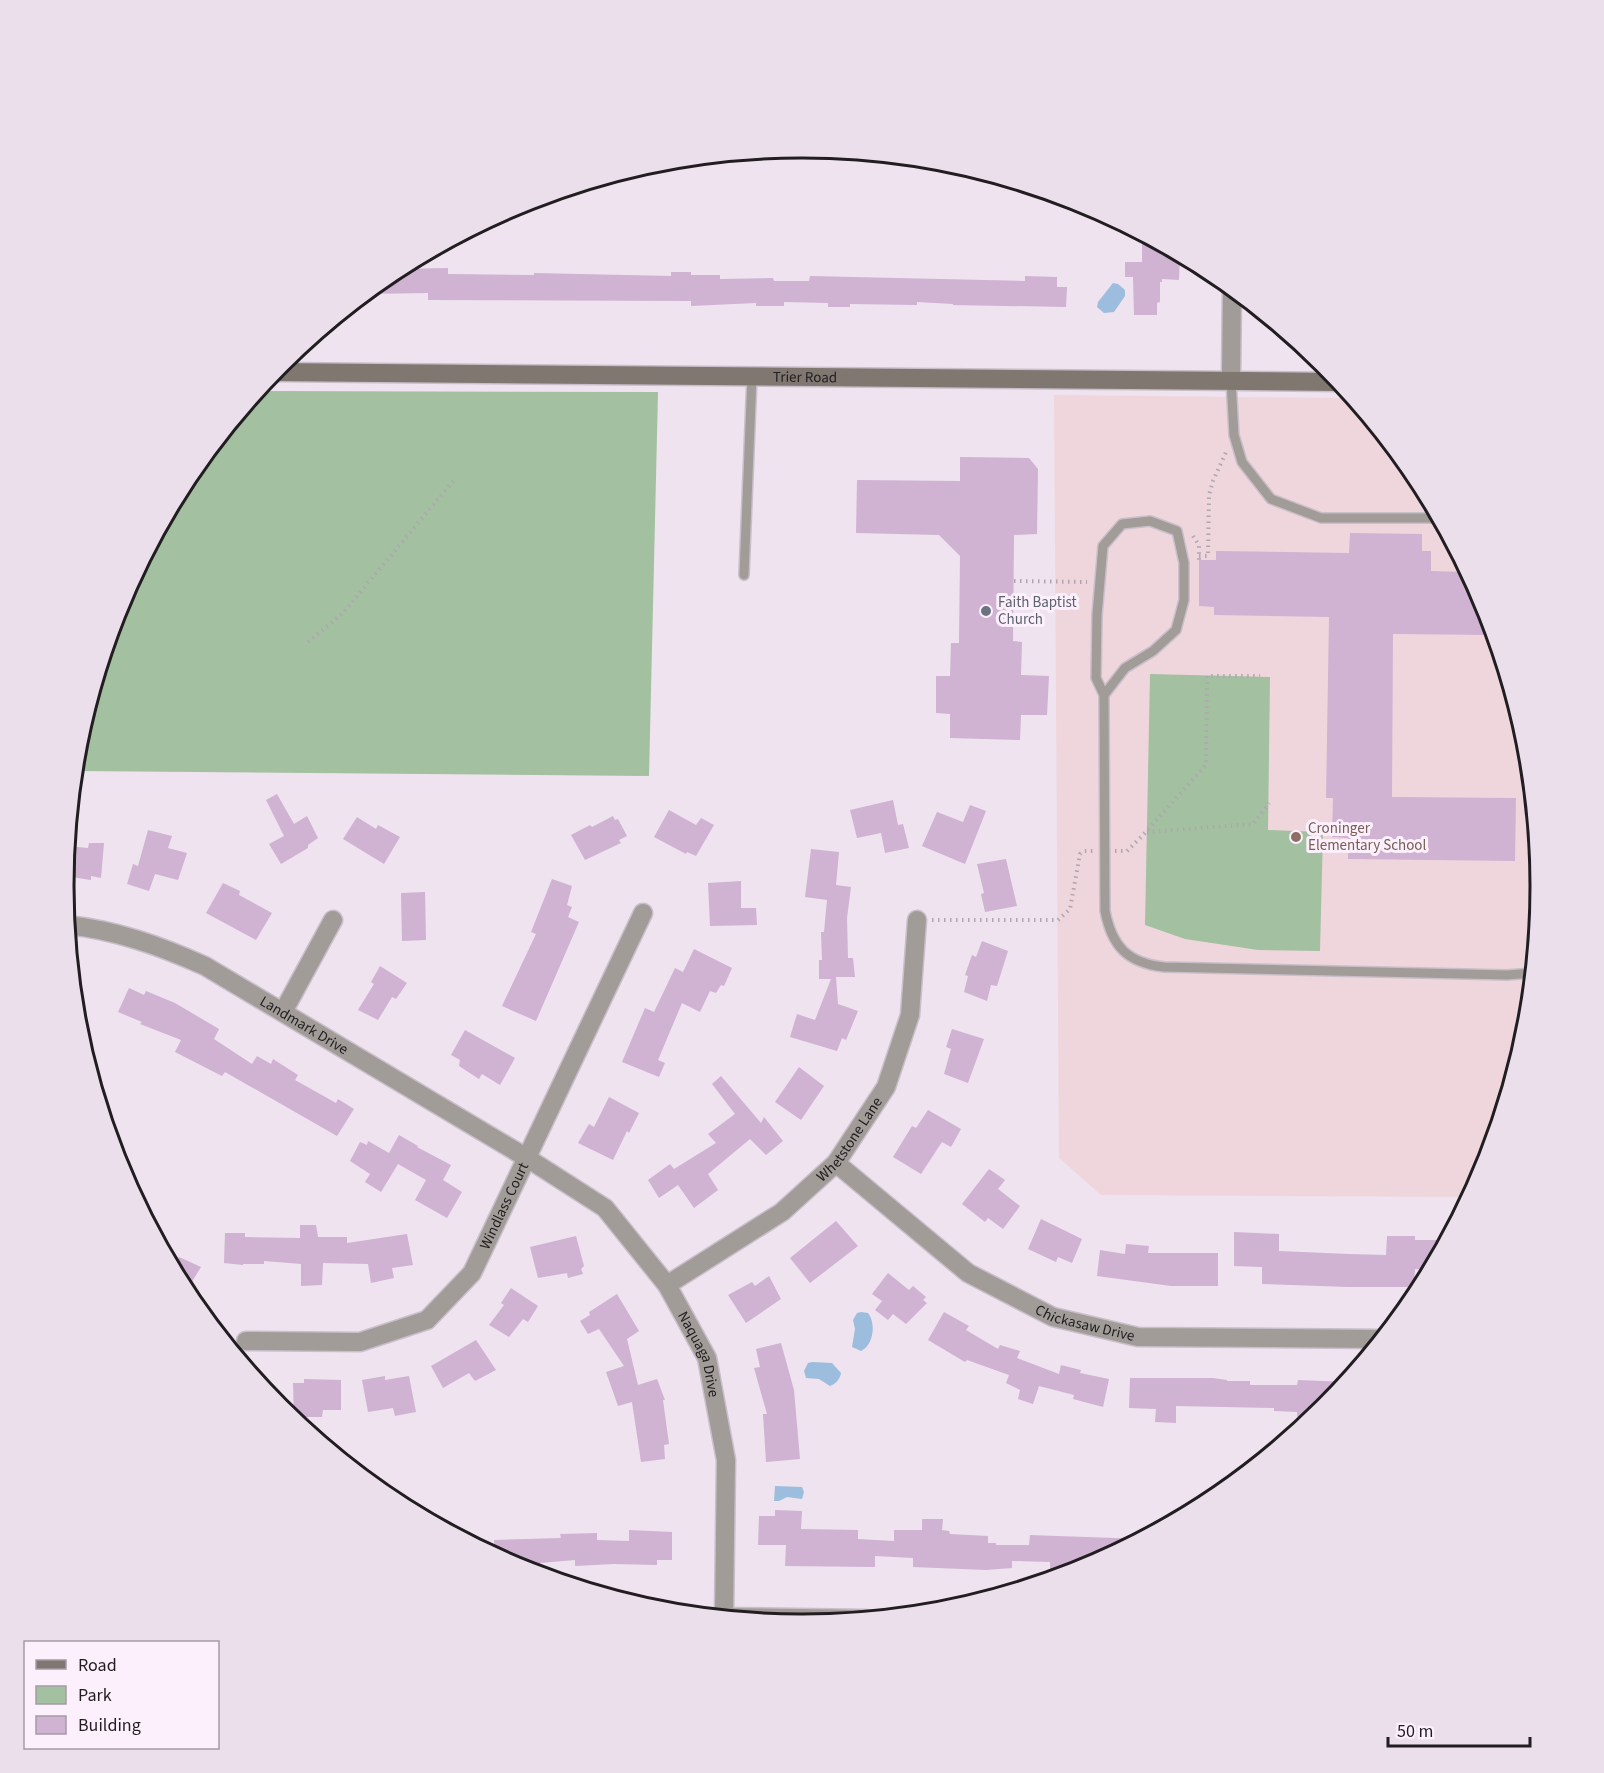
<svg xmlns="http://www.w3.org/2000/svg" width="1604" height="1773" viewBox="0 0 1604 1773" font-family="'Source Sans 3',sans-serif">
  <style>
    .education { fill: #efd6dc }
    .green { fill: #a3c0a0 }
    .water { fill: #9cbddd }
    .building { fill: #d0b2d3 }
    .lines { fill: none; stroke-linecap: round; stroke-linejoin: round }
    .lane-casing { stroke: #c9bfca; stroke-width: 12 }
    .street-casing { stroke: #c9bfca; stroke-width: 21 }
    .secondary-casing { stroke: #c9bfca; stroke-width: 21 }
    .path { stroke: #afa6b0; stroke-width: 4; stroke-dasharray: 1.5 4.5; stroke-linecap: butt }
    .lane { stroke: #a19c97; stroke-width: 9 }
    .street { stroke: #a19c97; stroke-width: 18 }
    .secondary { stroke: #7f7770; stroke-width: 18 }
    .worship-dot { fill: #6b7280; stroke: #fcf0fd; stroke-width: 2 }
    .education-dot { fill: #8d6e63; stroke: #fcf0fd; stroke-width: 2 }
    .labels { text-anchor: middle; stroke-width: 6; stroke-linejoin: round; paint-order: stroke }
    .street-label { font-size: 15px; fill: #211d21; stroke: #fcf0fd }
    .worship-label { font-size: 15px; fill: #5b616d; stroke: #fcf0fd; text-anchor: start }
    .education-label { font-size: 15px; fill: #785e54; stroke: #fcf0fd; text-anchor: start }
    .rim { fill: none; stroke: #211d21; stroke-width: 3 }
  </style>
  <rect width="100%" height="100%" fill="#eee3ef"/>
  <path class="education" d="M1054 395 1353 398 1417 476 1485 604 1527 743 1541 886 1527 1031 1485 1170 1470 1197 1101 1195 1059 1158Z"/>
  <path class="green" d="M257 391 658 392 649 776 74 771 77 742 119 603 188 476Z
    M1150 674 1270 677 1268 830 1323 832 1320 951 1258 950 1185 939 1145 925Z"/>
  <path class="water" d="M1113 283 1118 284 1125 290V296L1114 312 1104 313 1097 307 1098 302Z
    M861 1312 868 1313C876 1323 874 1345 861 1351L852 1347 855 1329 853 1320 857 1313Z
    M812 1362 832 1363 841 1373C840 1379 836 1384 830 1386L819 1379 806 1378 804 1371 808 1363Z
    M775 1486 802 1487 804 1492 802 1499 787 1497 779 1501H774Z"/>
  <path class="building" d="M1142 234 1180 254 1179 280 1162 279V282H1160V302L1157 303V315H1134L1133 277H1125V262H1142Z
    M448 268V274L534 275V273L671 276V272H691V275H720V279L773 278 774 281H809L810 276 1025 281V276L1057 277V287H1067L1066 307 953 305V304L917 302V305L850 304V307H828V303L784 302V306H756V303L691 306V301L428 300V293L365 294 398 269Z
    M960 457 1029 458 1038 469 1037 534 1014 535 1013 641 1022 642 1021 675 1049 676 1047 715H1021L1020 740 950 738V714L936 713V676H950L951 643H959L960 556 939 535 856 533 857 480 960 481Z
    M1350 533 1422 534V551H1431V571L1468 572 1485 604 1494 635 1393 634 1392 797 1516 798 1515 861 1348 859V838L1332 837 1333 798H1326L1329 617 1214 615V607L1199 606V560H1216V551L1349 553Z
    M277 794 294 824 307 816 318 838 308 845V848L281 864 269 844 284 836 266 800Z
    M893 800 898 825 903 824 909 848 885 853 881 833 857 838 850 810Z
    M970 805 986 811 965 864 922 846 937 812 963 822Z
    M669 810 696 825 701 818 714 825 696 856 687 852 686 854 654 837Z
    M613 816 615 820 618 819 627 836 619 840 621 843 585 860 571 835 590 825 592 827Z
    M357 817 376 829 378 825 400 837 384 864 343 839Z
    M148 830 172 836 168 848 187 853 178 880 155 874 149 891 127 884 133 864 138 866Z
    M89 843H104L101 878 91 876V880L64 876 67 846 88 848Z
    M811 849 839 852 836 885 851 887 847 918 848 958H853L855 977H836L838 1004 858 1011 846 1040 842 1038 837 1051 790 1037 797 1014 815 1020 831 979H819V960H822L821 932H824L827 900 805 897Z
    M1006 859 1017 906 985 912 981 894 984 893 977 864Z
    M552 879 572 886 567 905 572 907 568 917 579 922 536 1021 502 1006 536 934 531 932Z
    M741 881V908H756L757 925 710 926 708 883Z
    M223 883 240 891 239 895 272 913 256 940 206 913Z
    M425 892 426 940 402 941 401 893Z
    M982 941 1008 951 997 986 991 985 987 1001 964 992 968 976 965 975 972 955 976 957Z
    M694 949 732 968 724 986 721 985 716 993 710 991 700 1012 682 1003 658 1060 665 1063 659 1077 622 1062 645 1008 654 1012 675 968 683 972Z
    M380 966 407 983 396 999 392 997 378 1020 358 1010 374 984 371 982Z
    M129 988 144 995 146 991 175 1003 219 1029 214 1039 252 1064 257 1056 271 1064 273 1059 298 1075 295 1080 336 1103 338 1099 354 1109 337 1136 225 1072 222 1076 175 1052 181 1040 140 1024 142 1022 118 1012Z
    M952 1029 984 1039 968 1083 944 1074 951 1049 946 1047Z
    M465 1030 515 1058 500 1085 482 1074 479 1079 459 1066 460 1060 451 1055Z
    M799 1067 824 1086 801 1120 775 1102Z
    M721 1076 761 1123 764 1117 783 1141 766 1155 750 1139 708 1174 718 1190 694 1208 678 1185 659 1198 648 1180 670 1164 674 1169 716 1143 708 1134 735 1114 712 1084Z
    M609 1097 639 1113 629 1133 627 1131 613 1160 578 1143 589 1124 594 1127Z
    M928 1110 961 1129 951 1147 942 1142 921 1174 893 1157 912 1126 916 1128Z
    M399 1135 418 1146 417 1147 451 1165 443 1180 462 1192 447 1218 415 1200 426 1180 398 1164 381 1192 365 1182 370 1174 350 1161 360 1142 367 1145 368 1141 389 1153Z
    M989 1169 1005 1180 998 1189 1020 1206 1003 1229 988 1218 985 1222 962 1204Z
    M1041 1219 1082 1239 1072 1263 1058 1257 1056 1262 1028 1249Z
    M836 1221 858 1246 810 1283 790 1258Z
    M300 1225H316L318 1237H347V1243L407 1234 413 1265 392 1268 394 1278 371 1283 368 1264 323 1263 322 1285 301 1286V1264L264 1261V1264H243V1265L224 1263 225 1233H245V1237L300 1238Z
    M1234 1232 1279 1234V1251L1349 1254 1386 1255 1387 1236H1415V1240H1447L1431 1270 1415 1269 1414 1287H1348L1262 1284V1267L1234 1266Z
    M576 1236 584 1266 581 1269 583 1274 568 1278 567 1273 538 1278 530 1247Z
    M1126 1244 1149 1246 1148 1253H1218V1286H1171L1097 1276 1100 1250 1125 1254Z
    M179 1257 201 1267 185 1293 172 1268Z
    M888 1273 909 1290 913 1286 926 1297 923 1300 927 1303 906 1324 893 1314 888 1320 875 1310 882 1301 872 1294Z
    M769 1276 781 1299 746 1323 728 1295 752 1282 755 1286Z
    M511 1288 538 1306 528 1322 523 1319 509 1337 489 1325 504 1305 501 1303Z
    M617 1294 639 1331 627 1339 638 1385 657 1379 665 1400H663L669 1444 664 1445 665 1459 641 1462 632 1402 618 1406 606 1372 624 1366 599 1329 588 1334 580 1321 590 1315 589 1312Z
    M944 1312 969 1326 966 1330 998 1349 1000 1345 1020 1351 1017 1358 1059 1374 1061 1365 1081 1370 1080 1373 1109 1379 1103 1407 1073 1399 1074 1395 1039 1386 1033 1404 1018 1399 1020 1390 1006 1383 1009 1375 967 1360 965 1362 928 1340Z
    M476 1340 496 1370 475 1381 469 1373 443 1388 431 1366Z
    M781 1343 794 1390 800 1459 766 1462 763 1414H767L754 1368 760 1367 756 1349Z
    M385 1376V1380L409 1376 416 1412 395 1416 393 1408 368 1412 362 1380Z
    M1130 1378H1213L1227 1380V1381H1250V1385H1297L1298 1380 1347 1382 1324 1409 1298 1431 1297 1412 1274 1411V1408L1176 1406V1423L1155 1422 1156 1409 1129 1408Z
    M304 1379 341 1380V1410H323L322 1417H294L293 1383H304Z
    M775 1510 802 1511 801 1529 858 1530V1539L894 1541V1530H922V1519H943L942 1530 949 1531 950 1534 988 1536V1543H996V1545H1029L1030 1535 1142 1539 1084 1569H1050V1562L1012 1561V1568L986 1570 913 1567V1558L875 1556V1567L785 1566 786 1545H758L759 1516H775Z
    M629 1530 672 1532V1560H657V1565L614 1564 575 1566V1560L540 1563V1569L521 1570 495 1556 494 1540 561 1538 560 1534 597 1533V1540L629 1541Z"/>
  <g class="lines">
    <g class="lane-casing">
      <path id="lane" d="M1231 380 1234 435 1242 462 1271 499 1321 518H1439
        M744 575 752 376
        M1104 695 1125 668 1153 651 1176 630 1184 600V563L1177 531 1150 521 1122 524 1103 546 1097 615 1096 678 1104 695 1105 911C1112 946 1127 963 1164 967L1507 975 1532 973"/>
    </g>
    <g class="street-casing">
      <g id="street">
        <path d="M1231 380 1232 288"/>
        <path id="s1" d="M67 925C116 930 160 946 205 966L527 1158 605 1208 667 1285 707 1358 726 1460 724 1617"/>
        <path d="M283 1012 333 920"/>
        <path id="s2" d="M836 1163 968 1273 1053 1317 1138 1337 1382 1339"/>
        <path id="s3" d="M667 1285 782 1212 836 1163 886 1087 910 1015 917 920"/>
        <path id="s4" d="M246 1341 360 1342 427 1320 472 1273 643 913"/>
        <path d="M720 1617 866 1619"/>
      </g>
    </g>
    <g class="secondary-casing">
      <g id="secondary">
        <path id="s5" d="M273 372 1339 382"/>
      </g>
    </g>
    <path class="path" d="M1193 536 1199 545V563
      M1199 556H1208L1209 495 1213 481 1226 452
      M1014 581 1087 582
      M308 642 342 614 454 480
      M1147 832 1253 824 1269 803
      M1115 851H1127L1146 832 1206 765 1207 676H1260
      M932 920H1058L1070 909 1080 854 1084 851H1093"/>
    <use href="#lane" class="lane"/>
    <use href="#street" class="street"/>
    <use href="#secondary" class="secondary"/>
  </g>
  <circle class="worship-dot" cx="986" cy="611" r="6"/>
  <circle class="education-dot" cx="1296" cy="837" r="6"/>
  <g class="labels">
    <g class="street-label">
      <text dy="5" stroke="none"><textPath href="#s5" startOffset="532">Trier Road</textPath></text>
      <text dy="5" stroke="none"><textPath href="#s1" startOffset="260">Landmark Drive</textPath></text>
      <text dy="5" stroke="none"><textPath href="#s3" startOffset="236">Whetstone Lane</textPath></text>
      <text dy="5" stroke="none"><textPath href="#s4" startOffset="324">Windlass Court</textPath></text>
      <text dy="5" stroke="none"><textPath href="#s2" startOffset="300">Chickasaw Drive</textPath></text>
      <text dy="5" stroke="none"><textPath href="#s1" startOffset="788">Naquaga Drive</textPath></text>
    </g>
    <g class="worship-label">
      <text x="998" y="607">Faith Baptist<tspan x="998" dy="17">Church</tspan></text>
    </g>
    <g class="education-label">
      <text x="1308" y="833">Croninger<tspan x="1308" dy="17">Elementary School</tspan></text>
    </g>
  </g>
  <path d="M0 0H1604V1773H0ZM74 886a728 728 0 1 1 1456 0a728 728 0 1 1-1456 0Z" fill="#eadfeb" fill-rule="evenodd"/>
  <path class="rim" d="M74 886a728 728 0 1 1 1456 0a728 728 0 1 1-1456 0Z"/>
  <rect x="24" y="1641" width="195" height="108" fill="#fcf0fd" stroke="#a49ca5" stroke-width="1.5"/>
  <rect x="36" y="1660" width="30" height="9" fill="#7f7770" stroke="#a49ca5" stroke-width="1.5"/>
  <text x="78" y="1671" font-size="18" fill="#211d21">Road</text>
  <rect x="36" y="1686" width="30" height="18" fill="#a3c0a0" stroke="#a49ca5" stroke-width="1.5"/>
  <text x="78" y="1701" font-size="18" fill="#211d21">Park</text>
  <rect x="36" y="1716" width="30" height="18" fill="#d0b2d3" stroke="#a49ca5" stroke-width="1.5"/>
  <text x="78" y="1731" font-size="18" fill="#211d21">Building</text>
  <path d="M1388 1737v9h142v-9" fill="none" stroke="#211d21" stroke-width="3"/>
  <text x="1397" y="1737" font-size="18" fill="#211d21" stroke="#fcf0fd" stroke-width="4.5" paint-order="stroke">50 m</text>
</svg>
